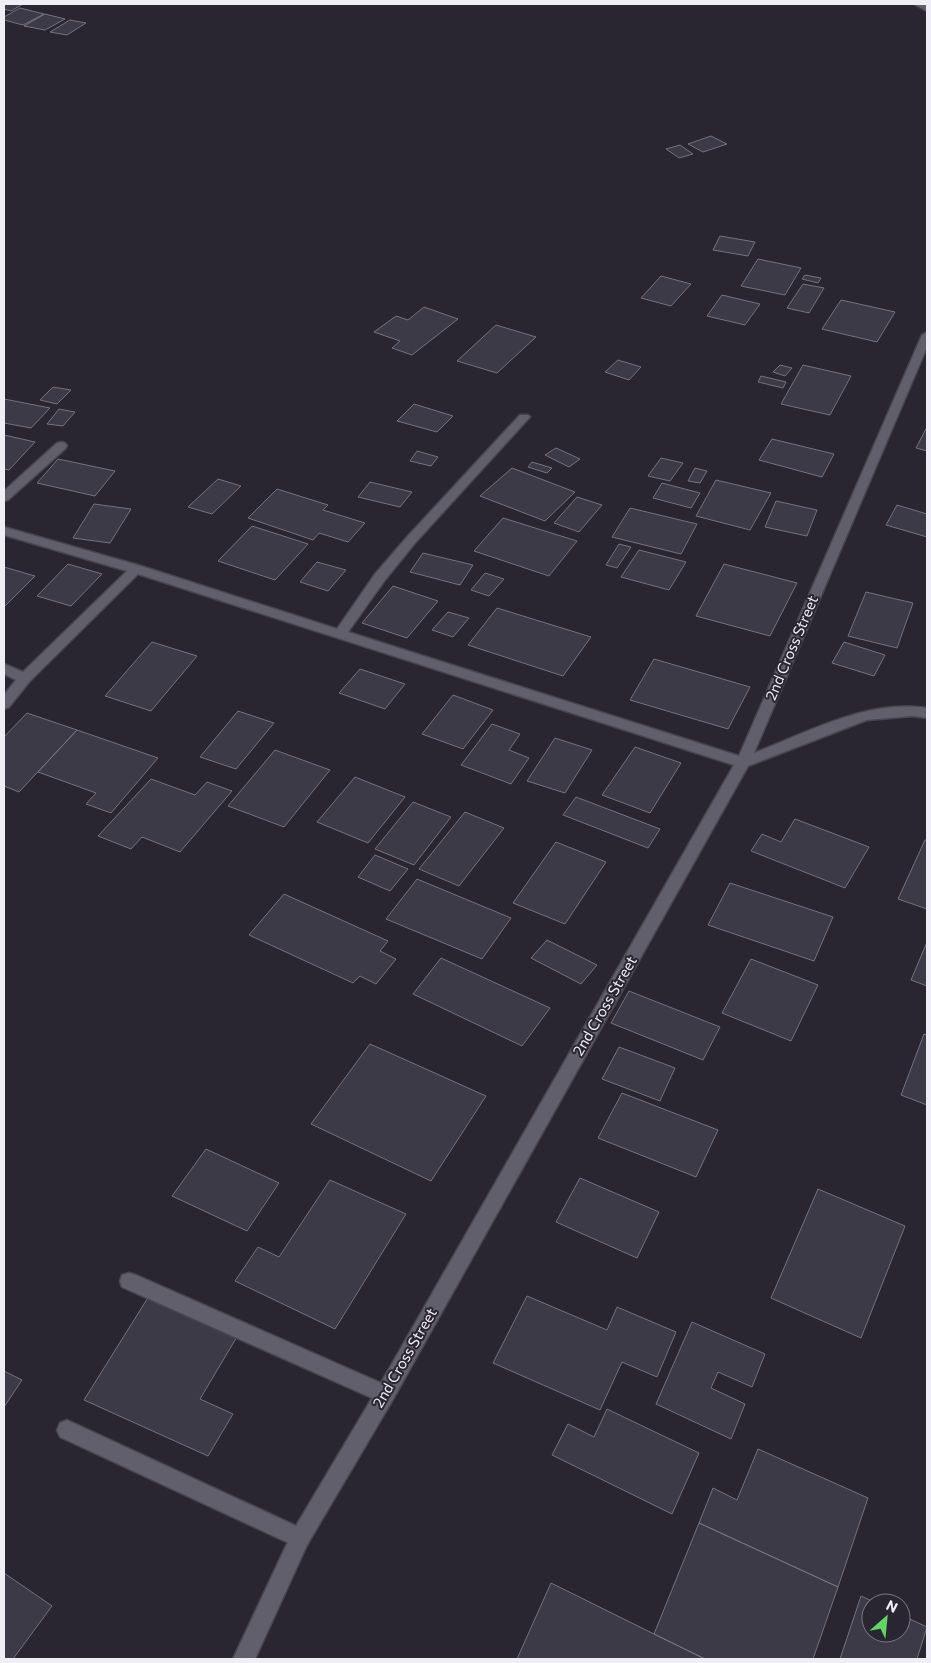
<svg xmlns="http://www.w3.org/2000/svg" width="931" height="1663" viewBox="0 0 931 1663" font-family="Commissioner,sans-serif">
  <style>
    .building { fill: #3c3a47; stroke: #757281 }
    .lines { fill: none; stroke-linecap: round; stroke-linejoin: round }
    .lane-casing { stroke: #47454f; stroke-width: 3 }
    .street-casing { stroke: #47454f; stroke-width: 3 }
    .lane { fill: #615f6c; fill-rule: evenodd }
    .street { fill: #615f6c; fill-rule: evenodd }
    .labels { text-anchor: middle; stroke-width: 4; stroke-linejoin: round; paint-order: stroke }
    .street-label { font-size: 15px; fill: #efeef6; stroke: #292632 }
  </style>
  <rect width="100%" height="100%" fill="#292632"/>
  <path class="building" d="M4 4H23L11 11 4 9Z
    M20 8 44 14 23 25 4 20V17Z
    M45 14 65 19 45 30 24 26Z
    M70 20 86 23 67 35 50 32Z
    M711 136 727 144 703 152 688 144Z
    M680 145 693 154 679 158 666 149Z
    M720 236 755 242 748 256 713 250Z
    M758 259 801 268 785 295 741 286Z
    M805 275 821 278 818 283 802 279Z
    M661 276 691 284 671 306 641 298Z
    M803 284 824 288 809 313 787 308Z
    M722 295 760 304 745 325 707 316Z
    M841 300 895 312 877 342 822 329Z
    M424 307 458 319 412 355 392 348 400 341 374 332 396 316 408 320Z
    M496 325 536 337 497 373 457 361Z
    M618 360 641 367 629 380 605 372Z
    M780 365 792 368 785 376 773 372Z
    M803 365 851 376 830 415 781 404Z
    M761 376 786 382 783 388 758 382Z
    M53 387 71 390 57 404 40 400Z
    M4 399 50 408 31 428 4 423Z
    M414 404 453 416 437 432 397 421Z
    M59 409 75 412 63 426 47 424Z
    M927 427V451L916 448Z
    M4 435 35 442 9 470 4 469Z
    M772 439 834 454 822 477 759 460Z
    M556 448 580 459 569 467 545 455Z
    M417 451 438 457 431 466 410 461Z
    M661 458 683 463 670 481 648 476Z
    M58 459 115 471 95 496 37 483Z
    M532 462 552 468 547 473 528 467Z
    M512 468 575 492 545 521 480 496Z
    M695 468 707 471 700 483 688 481Z
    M218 479 241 486 212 514 188 507Z
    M716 480 771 493 750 530 696 516Z
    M370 482 412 492 400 507 358 497Z
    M662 483 700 493 691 508 653 498Z
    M277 489 328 505 323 510 365 523 348 542 319 533 313 540 248 518Z
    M577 497 602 505 579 532 554 523Z
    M776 501 817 510 807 536 765 527Z
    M94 504 131 509 110 543 73 538Z
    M897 505 927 514V537L886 525Z
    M630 508 697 524 681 554 612 537Z
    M503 518 577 541 549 576 474 551Z
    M252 526 308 544 275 580 218 561Z
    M619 544 631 547 617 568 606 565Z
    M639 550 686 562 669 590 621 577Z
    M423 553 473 565 460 585 410 572Z
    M317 562 346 570 328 591 300 582Z
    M68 564 102 574 71 606 37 596Z
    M724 564 797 583 770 636 696 616Z
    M4 567 35 576 4 607Z
    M485 573 504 579 489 596 471 590Z
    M393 586 438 601 407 638 362 623Z
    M866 592 913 603 897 648 848 636Z
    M497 608 591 637 563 676 468 645Z
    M448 612 469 618 453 637 432 630Z
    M152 642 197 656 151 711 105 696Z
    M844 642 885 655 874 676 832 663Z
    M654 659 750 687 728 729 630 700Z
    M360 669 405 684 385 709 339 693Z
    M453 695 493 710 463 749 422 734Z
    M238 711 274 723 236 769 200 757Z
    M27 713 77 730 19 792 4 786V737Z
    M492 724 520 734 509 750 529 758 511 784 461 765Z
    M77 730 158 758 111 813 86 804 96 793 38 772Z
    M555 738 592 750 565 793 527 781Z
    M635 747 681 763 650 813 602 795Z
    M275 750 330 770 284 827 228 806Z
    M355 777 405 797 368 843 317 822Z
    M151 779 195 795 207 782 232 791 180 852 142 837 131 849 98 836Z
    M576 797 660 829 648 848 563 815Z
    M413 802 451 817 414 865 375 849Z
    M465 812 504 828 459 886 419 869Z
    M795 819 869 847 845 888 751 851 762 834 781 842Z
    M925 840H927V909L898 899Z
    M556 842 606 862 565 924 513 903Z
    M375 855 408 869 390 891 358 877Z
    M417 879 511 918 482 959 386 919Z
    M730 883 833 917 814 961 708 925Z
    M284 894 388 941 380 951 396 959 376 984 360 976 353 983 249 935Z
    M547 940 597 965 581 984 531 958Z
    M927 942V986L911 980Z
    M441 958 550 1008 522 1046 413 994Z
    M751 959 818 985 791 1041 722 1013Z
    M629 991 720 1027 703 1060 611 1023Z
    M924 1034 927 1035V1105L901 1095Z
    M370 1044 486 1096 431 1181 311 1124Z
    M619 1047 675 1068 660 1101 602 1079Z
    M622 1093 718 1130 696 1177 598 1138Z
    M206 1149 279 1183 247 1231 172 1196Z
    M580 1178 659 1212 637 1258 556 1222Z
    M330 1180 406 1214 335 1329 235 1281 258 1247 279 1257Z
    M818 1189 905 1226 861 1338 771 1298Z
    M149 1296 238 1335 200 1399 233 1414 208 1456 84 1400Z
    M527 1296 607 1330 617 1307 676 1332 657 1377 622 1362 600 1410 493 1363Z
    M692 1322 765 1354 752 1387 718 1372 711 1388 745 1404 731 1439 656 1404Z
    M4 1371 22 1380 4 1407Z
    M607 1409 699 1453 672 1514 552 1455 568 1424 594 1437Z
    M758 1449 868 1498 838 1587 699 1523 713 1488 737 1500Z
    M699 1523 838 1587 813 1659H705L654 1634Z
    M4 1573 52 1606 13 1659H4Z
    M551 1583 654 1634 705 1659H517Z
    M861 1596 876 1603H871V1633H901V1615L927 1627 917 1659H840Z"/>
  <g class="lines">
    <g class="lane-casing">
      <path id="lane" d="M67 1420 307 1531 310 1538 307 1545 300 1548 293 1545 60 1437 57 1430 60 1423Z"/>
    </g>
    <g class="street-casing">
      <path id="street" d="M914 4H924L927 6V11Z
        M927 332V347L754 753C809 732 867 699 927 708V718L913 716 867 720 748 766 392 1401 307 1545 255 1659H233L293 1531 372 1398 122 1287 120 1281 122 1275 129 1273 136 1275 381 1383 734 765 138 574 29 682 9 707 4 709V695L16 680 4 674V664L23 672 127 571 4 535V527L141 566 337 629 375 574 407 537 520 415H528L530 417 528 419 415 543 385 580 348 632 739 756 922 335Z
        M61 442 65 443 67 446 65 449 8 500 4 501V491L57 443Z"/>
    </g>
    <use href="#lane" class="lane"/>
    <use href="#street" class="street"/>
  </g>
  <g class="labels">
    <g class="street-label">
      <text transform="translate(792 648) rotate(-67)" y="5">2nd Cross Street</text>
      <text transform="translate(605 1006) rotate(-60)" y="5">2nd Cross Street</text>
      <text transform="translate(405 1358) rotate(-60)" y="5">2nd Cross Street</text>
    </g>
  </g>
  <rect width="931" height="1663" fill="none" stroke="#efeef6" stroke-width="10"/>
  <g transform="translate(886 1618) rotate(27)"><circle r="24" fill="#292632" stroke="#787680"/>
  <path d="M0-4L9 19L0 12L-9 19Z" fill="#65d467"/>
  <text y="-8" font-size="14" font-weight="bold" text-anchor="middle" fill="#efeef6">N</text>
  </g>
</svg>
